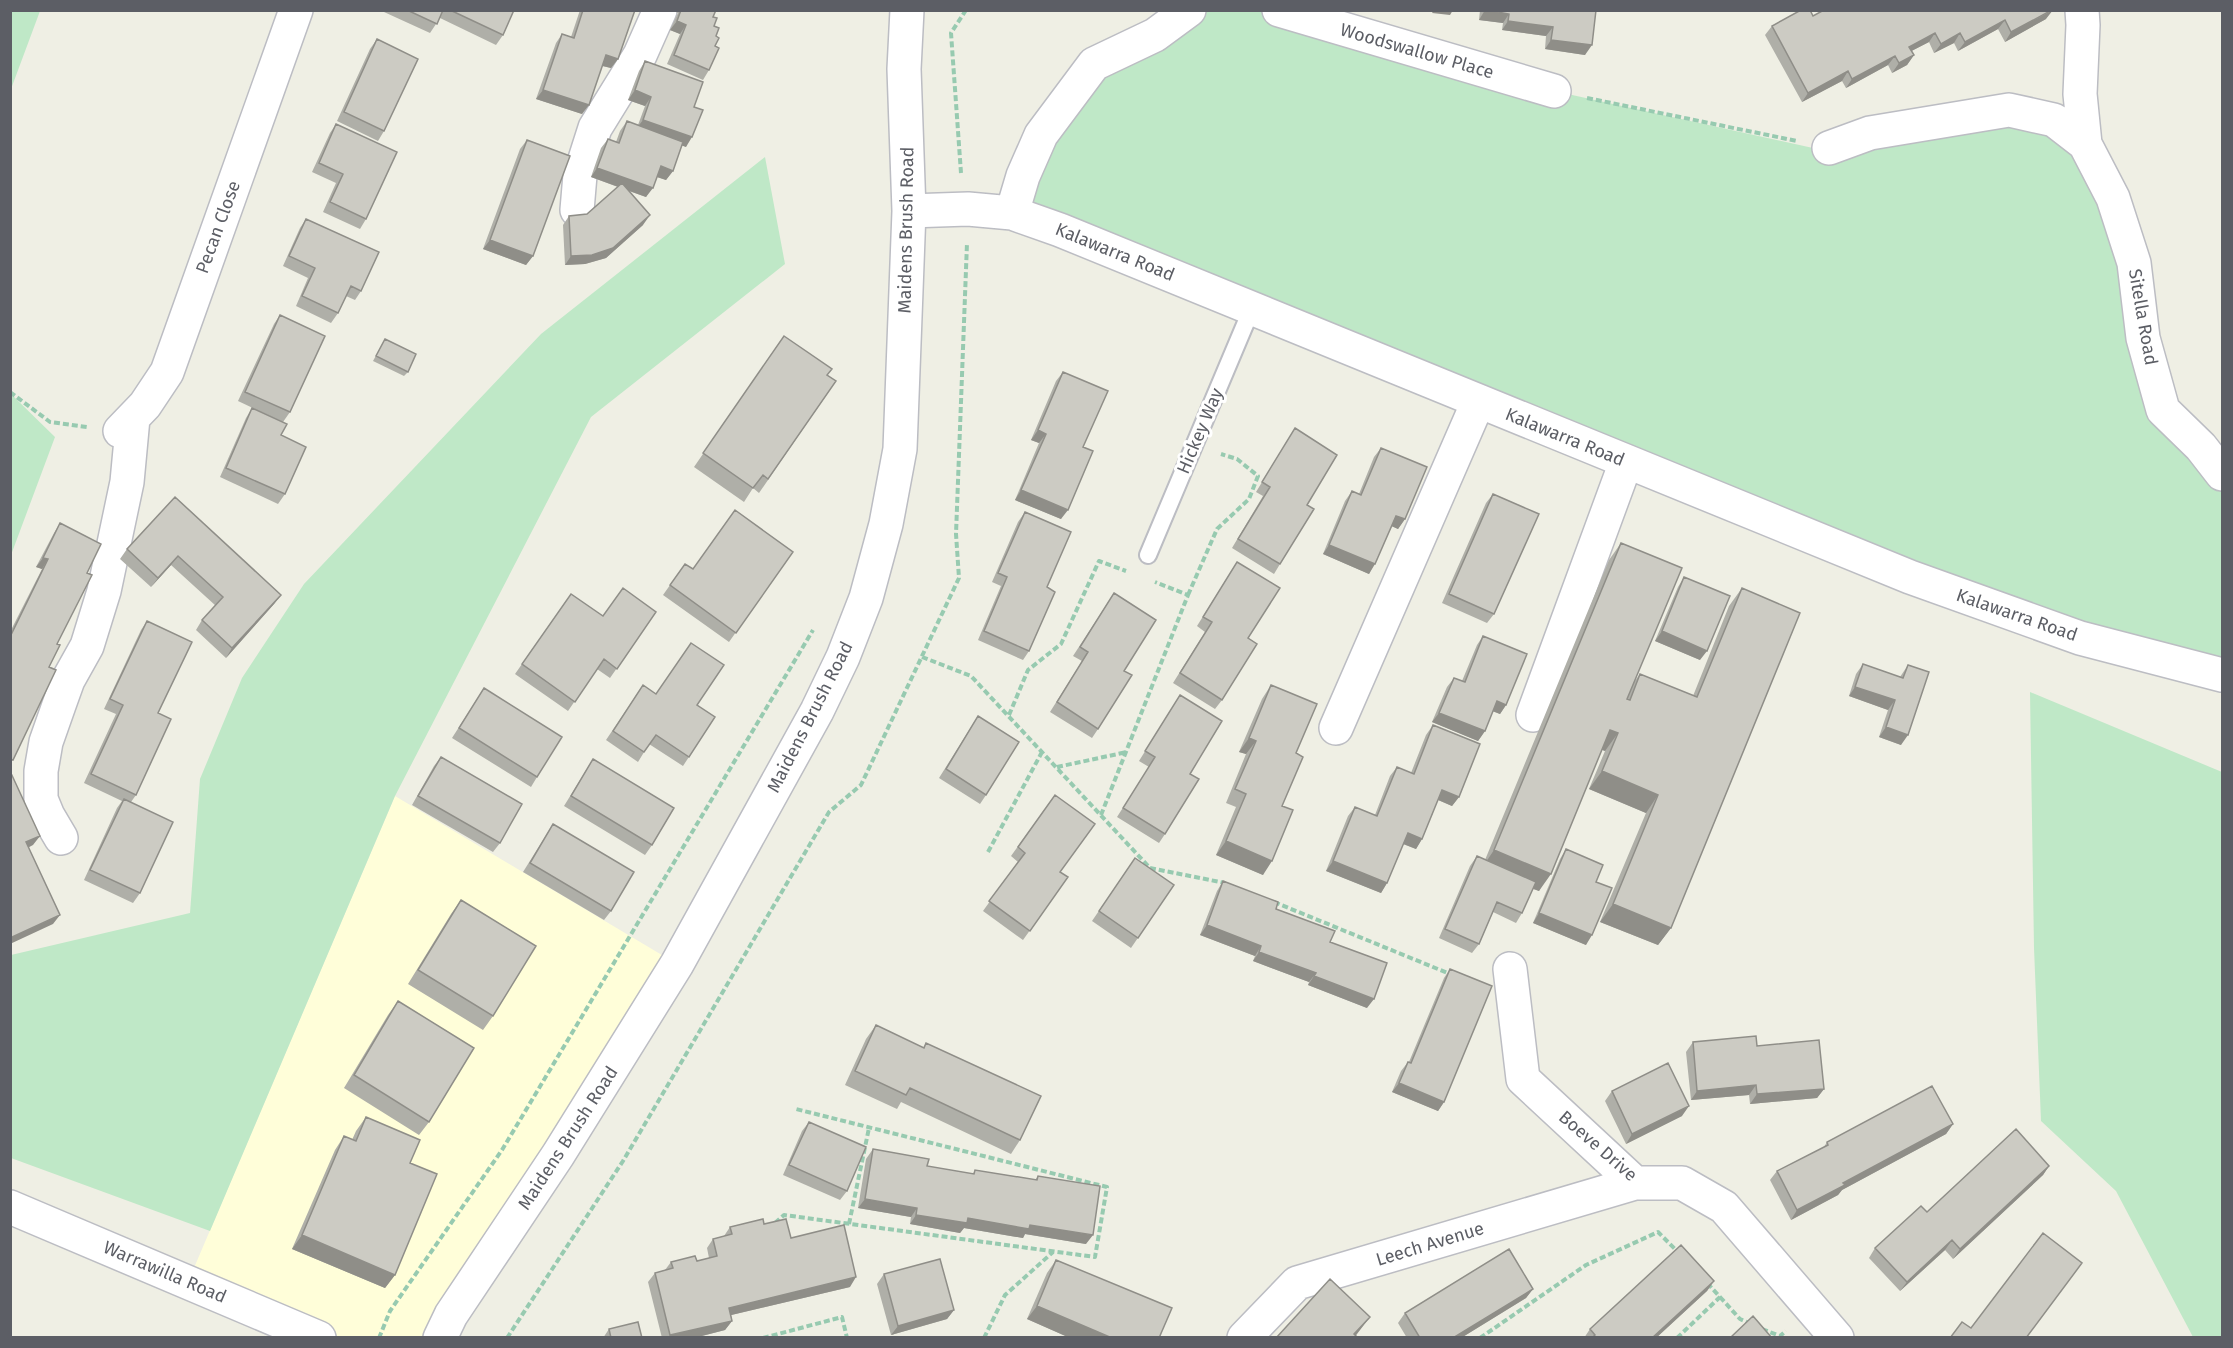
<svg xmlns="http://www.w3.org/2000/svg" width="2233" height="1348" viewBox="0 0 2233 1348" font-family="'Fira Sans',sans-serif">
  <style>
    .commercial { fill: #fffed9 }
    .green { fill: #bfe8c7 }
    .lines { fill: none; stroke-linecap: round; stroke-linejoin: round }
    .service-casing { stroke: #bcbdc3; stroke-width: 20 }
    .minor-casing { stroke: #bcbdc3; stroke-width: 36 }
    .tertiary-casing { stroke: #bcbdc3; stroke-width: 36 }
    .path { stroke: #97cab0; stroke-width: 4; stroke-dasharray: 6 3; stroke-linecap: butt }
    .service { stroke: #fff; stroke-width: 16 }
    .minor { stroke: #fff; stroke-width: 33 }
    .tertiary { stroke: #fff; stroke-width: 33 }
    .wall { fill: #afafa8 }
    .shaded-wall { fill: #8f8e88 }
    .building { fill: #cccbc3; stroke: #8f8e88; stroke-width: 1.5 }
    .labels { text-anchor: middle; stroke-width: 6; stroke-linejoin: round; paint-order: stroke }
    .street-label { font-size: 18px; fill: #5c5e65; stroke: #fff }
  </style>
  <rect width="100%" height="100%" fill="#efefe4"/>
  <path class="commercial" d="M395 796 677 964 440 1337H319L188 1282Z"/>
  <path class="green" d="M11 10 40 11 11 89 10 11Z
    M1189 11H1279L1554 91 1840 154 2009 110 2085 144 2163 410 2222 474V675L2080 638 1012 213 1094 64Z
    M765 157 785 264 591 417 395 796 210 1231 11 1158V955L190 913 200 779 242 678 304 584 541 334Z
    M11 394 55 437 11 555Z
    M2030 692 2222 772V1337H2193L2116 1191 2041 1121 2034 948Z"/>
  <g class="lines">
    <g class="service-casing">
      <path id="service" d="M1148 555 1252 308"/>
    </g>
    <g class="minor-casing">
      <path id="minor" d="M1279 10 1554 91
        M2082 10 2083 25 2080 94 2085 144
        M1829 148 1870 133 2009 110 2054 120 2085 144 2113 198 2134 263 2143 338 2163 410 2201 447 2222 474
        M577 210 580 175 595 128 640 55 660 10
        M909 211 968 209 1012 213 1060 230 1910 577 2080 638 2222 675
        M1012 213 1023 176 1041 135 1094 64 1155 35 1189 10
        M120 431 145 405 167 372 296 10
        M1533 715 1626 462
        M1336 728 1478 402
        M61 838 48 816 41 799V771L46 742 59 705 68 680 87 646 104 591 127 482 133 418
        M1510 969 1523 1079 1635 1183H1682L1724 1207 1837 1338
        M440 1338 451 1315 558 1155 677 964 817 711 843 657 866 598 886 524 900 449 909 211 904 69 907 10
        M1244 1338 1297 1283 1635 1183"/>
    </g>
    <g class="tertiary-casing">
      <path id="tertiary" d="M10 1207 319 1338"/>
    </g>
    <path class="path" d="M1587 98 1797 141
      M961 173 951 33 966 10
      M10 392 50 422 87 427
      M1188 595 1217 529 1249 499 1258 476 1237 459 1221 454
      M922 657 971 676 1150 868 1225 883
      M1009 715 1028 670 1061 644 1099 561 1126 571
      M1057 767 1127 752
      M1101 815 1188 595 1155 582
      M988 852 1042 752
      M1274 902 1450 974
      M775 1223 784 1215 1095 1257 1107 1187 796 1109
      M849 1224 869 1128
      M1720 1297 1740 1319 1749 1323
      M1762 1329 1780 1336 1786 1331
      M379 1338 390 1311 502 1150 813 630
      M507 1338 623 1161 829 812 861 785 959 578 956 534 967 243
      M763 1338 842 1317 847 1338
      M984 1338 1005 1295 1053 1252
      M1480 1338 1586 1265 1658 1232 1678 1252
      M1677 1338 1720 1297 1708 1284"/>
    <use href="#service" class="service"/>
    <use href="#minor" class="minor"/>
    <use href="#tertiary" class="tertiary"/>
  </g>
  <path class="wall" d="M384 10H514L503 35 496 45 440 18 430 33 384 12Z
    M580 10H635L618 59 611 68 602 66 582 114 536 99 556 43 562 34 571 37Z
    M672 10H716L713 17 716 36 715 46 709 70 703 80 667 64 680 34 670 30 678 13Z
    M1480 10H1596L1585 55 1545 49 1546 36 1502 30 1503 23 1479 20Z
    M1813 16 2046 19 2005 42 1998 29 1958 51 1954 43 1934 53 1929 42 1911 51 1914 55 1907 65 1892 73 1888 65 1846 88 1842 81 1802 102 1765 35 1772 26Z
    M377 39 384 131 378 141 337 121 370 49Z
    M645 61 694 107 686 147 682 145 673 171 666 180 657 177 646 197 629 191 643 225 606 258 585 264 565 265 563 225 569 216 587 214 618 187 591 177 601 148 608 139 616 142 620 131 627 121 638 125 645 106 628 100 639 71Z
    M336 124 366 219 360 229 323 212 336 183 312 172 330 133Z
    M527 140 533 256 526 265 483 249 520 149Z
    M306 219 361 291 355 300 346 296 338 313 331 323 296 306 308 278 283 266 300 228Z
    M280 315 290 412 283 422 238 401 274 324Z
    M784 336 827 375 836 381 759 493 753 488 744 502 694 467Z
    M385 339 408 372 404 376 373 361Z
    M1063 372 1083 447 1061 519 1015 500 1039 443 1031 440 1056 381Z
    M252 408 281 435 285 494 278 504 220 477 246 418Z
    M1295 428 1307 505 1280 564 1274 574 1232 548 1263 496 1256 492Z
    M1381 448 1405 519 1398 529 1392 526 1369 574 1323 554 1345 501 1352 491 1359 494 1374 457Z
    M1493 494 1494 614 1487 623 1442 603 1486 503Z
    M175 497 281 595 274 604 226 658 196 630 202 620 216 606 171 565 151 587 120 559 127 549Z
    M1025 512 1029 651 1023 660 978 640 1001 586 992 582 1018 522Z
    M60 523 87 573 57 644 49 667 13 760 10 763V632L42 569 36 567 54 533Z
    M1621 543 1634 682 1640 674 1693 696 1729 606 1742 588 1671 928 1658 945 1600 922 1646 813 1589 789 1605 751 1602 750 1539 891 1533 889 1522 913 1516 923 1493 912 1479 944 1472 953 1439 938 1470 866 1477 856 1485 860 1609 560Z
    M793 552 729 642 663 595 685 564 693 569Z
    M1237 562 1248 638 1222 700 1215 709 1173 683 1205 632 1197 626Z
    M1684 577 1700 660 1655 641 1678 587Z
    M1114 593 1124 671 1098 729 1092 738 1050 712 1082 661 1073 656Z
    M571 594 603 616 656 612 610 678 597 669 568 711 515 674Z
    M147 621 158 713 136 795 131 802 140 893 133 903 84 880 117 808 122 801 84 783 116 714 104 709 141 630Z
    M1483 636 1506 705 1500 714 1492 711 1485 731 1478 741 1432 722 1447 687 1454 678 1462 681 1477 645Z
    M1863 664 1900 677 1908 665 1901 745 1879 737 1888 710 1849 696 1856 674Z
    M643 685 656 694 697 705 715 717 683 766 649 744 638 762 606 740Z
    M1271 685 1296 753 1263 875 1216 855 1236 807 1226 803 1246 754 1239 752 1262 699Z
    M484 688 537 777 531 787 452 738Z
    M1180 695 1190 774 1165 834 1159 843 1117 817 1149 767 1139 761Z
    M978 716 986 795 980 804 939 778Z
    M1433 725 1459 797 1452 806 1438 800 1422 839 1416 849 1403 844 1387 883 1381 893 1326 871 1348 816 1355 807 1375 815 1390 776 1397 767 1411 773 1426 735Z
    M441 757 500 843 493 852 412 805 434 766Z
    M593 759 652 845 645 855 564 806Z
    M1055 795 1060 872 1068 877 1023 940 983 911 1018 862 1011 856Z
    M553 824 611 911 604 920 523 872Z
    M1566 849 1596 882 1586 945 1533 923 1560 859Z
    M1135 858 1174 885 1131 948 1092 921Z
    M1223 881 1276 909 1330 942 1367 1008 1308 985 1309 982 1253 961 1255 956 1200 935 1217 891Z
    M461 900 493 1016 483 1030 408 984 451 914Z
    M1450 969 1444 1102 1438 1111 1392 1092 1401 1071 1408 1062H1409L1444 978Z
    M398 1001 429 1122 419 1135 344 1088 388 1015Z
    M876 1025 923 1048 926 1043 1020 1140 1011 1154 901 1102 897 1109 845 1085 866 1039Z
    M1693 1042 1757 1046 1824 1089 1817 1098 1750 1104 1749 1095 1691 1100 1686 1052Z
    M1612 1091 1682 1116 1626 1144 1605 1101Z
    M366 1117 410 1163 395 1275 385 1288 292 1249 335 1150 344 1136 352 1140 356 1131Z
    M809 1122 847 1191 840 1200 783 1175 802 1131Z
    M1953 1124 1946 1134 1842 1190 1838 1195 1791 1220 1770 1180 1777 1171 1824 1147 1827 1142Z
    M873 1149 927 1166 973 1174 975 1170 1035 1180 1038 1176 1086 1244 1025 1234 1023 1238 964 1228 960 1233 910 1224 911 1217 858 1208 866 1159Z
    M2049 1166 2043 1175 1953 1259 1945 1250 1900 1291 1869 1258 1875 1248 1927 1212Z
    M764 1224 791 1238 850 1287 731 1315 732 1321 725 1330 694 1338H662L648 1282 655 1273 665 1270 671 1262 697 1261 709 1258 707 1248 713 1239 724 1236 730 1227Z
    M1056 1260 1159 1338H1070L1027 1319 1047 1273Z
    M884 1274 954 1310 947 1319 891 1335 877 1284Z
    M1714 1281 1707 1291 1656 1338H1584L1590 1329Z
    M1533 1289 1526 1298 1461 1338H1407L1398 1323 1405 1313Z
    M609 1329 642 1338H603Z"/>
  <path class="shaded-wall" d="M1434 10H1453L1450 15 1432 13Z
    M1485 10 1509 14 1503 23 1479 20Z
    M2053 10 2046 19 2005 42 2011 32Z
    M2005 20 1998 29 1958 51 1965 42Z
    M677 21 686 25 680 34 670 30Z
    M1508 21 1553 27 1546 36 1502 30Z
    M1935 33 1929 42 1902 56 1909 47Z
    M1960 33 1954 43 1934 53 1941 44Z
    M1551 40 1592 45 1585 55 1545 49Z
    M606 55 618 59 611 68 599 65Z
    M1914 55 1907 65 1892 73 1899 63Z
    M1895 56 1888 65 1846 88 1852 79Z
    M1848 71 1842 81 1802 102 1808 93Z
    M543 90 589 105 582 114 536 99Z
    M635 90 651 97 645 106 628 100Z
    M643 120 692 137 686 147 636 129Z
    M661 166 673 171 666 180 654 176Z
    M597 168 653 188 646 197 591 177Z
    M650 215 643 225 606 258 585 264 565 265 571 256Z
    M490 240 533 256 526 265 483 249Z
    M1038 430 1046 434 1039 443 1031 440Z
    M1021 490 1068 510 1061 519 1015 500Z
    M1396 516 1405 519 1398 529 1389 525Z
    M1329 545 1375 564 1369 574 1323 554Z
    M178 556 171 565 151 587 158 578Z
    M43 558 48 559 42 569 36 567Z
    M281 595 274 604 226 658 232 648Z
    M1662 631 1707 651 1700 660 1655 641Z
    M1855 687 1895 700 1888 710 1849 696Z
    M1497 701 1506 705 1500 714 1490 710Z
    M1439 713 1485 731 1478 741 1432 722Z
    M1886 727 1908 735 1901 745 1879 737Z
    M1610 730 1618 733 1605 751 1598 748Z
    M1249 738 1256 741 1246 754 1239 752Z
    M1602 771 1658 795 1646 813 1589 789Z
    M1442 790 1459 797 1452 806 1436 799Z
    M1408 833 1422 839 1416 849 1401 843Z
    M40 836 33 845 20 852 26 842Z
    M1226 841 1272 861 1263 875 1216 855Z
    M1494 850 1551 874 1539 891 1482 868Z
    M1333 861 1387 883 1381 893 1326 871Z
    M1613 904 1671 928 1658 945 1600 922Z
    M1539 913 1592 935 1586 945 1533 923Z
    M60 915 53 924 10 944V938Z
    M1207 925 1261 946 1255 956 1200 935Z
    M1259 952 1316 973 1309 982 1253 961Z
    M1314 976 1374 999 1367 1008 1308 985Z
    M1399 1083 1444 1102 1438 1111 1392 1092Z
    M1756 1085 1749 1095 1691 1100 1697 1091Z
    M1824 1089 1817 1098 1750 1104 1757 1094Z
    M1689 1106 1682 1116 1626 1144 1632 1134Z
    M1953 1124 1946 1134 1842 1190 1838 1195 1791 1220 1797 1210 1843 1183Z
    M2049 1166 2043 1175 1953 1259 1960 1249Z
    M865 1199 917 1208 911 1217 858 1208Z
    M916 1215 968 1218 1030 1225 1093 1235 1086 1244 1025 1234 1023 1238 964 1228 960 1233 910 1224Z
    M302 1235 395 1275 385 1288 292 1249Z
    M1952 1240 1945 1250 1900 1291 1907 1282Z
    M856 1277 850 1287 723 1317 729 1308Z
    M1714 1281 1707 1291 1656 1338H1652Z
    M1533 1289 1526 1298 1461 1338H1453Z
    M1037 1306 1112 1338H1070L1027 1319Z
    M954 1310 947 1319 891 1335 898 1326Z
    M1370 1317 1357 1334 1354 1338V1334Z
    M732 1321 725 1330 694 1338H669L670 1335Z"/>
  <path class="building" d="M407 10H443L437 24Z
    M450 10H514L503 35Z
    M583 10H635L618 59 606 55 589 105 543 90 562 34 574 38Z
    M681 10H716L713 17 717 18 714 26 719 28 716 36 719 38 715 46 719 48 709 70 674 55 686 25 677 21Z
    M1487 10H1596L1592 45 1551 40 1553 27 1508 21 1509 14Z
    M1801 10H1810L1813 16 1824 10H2052L2011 32 2005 20 1965 42 1960 33 1941 44 1935 33 1909 47 1914 55 1899 63 1895 56 1852 79 1848 71 1808 93 1772 26Z
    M377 39 418 59 384 131 344 112Z
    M645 61 703 82 694 107 703 110 692 137 643 120 651 97 635 90Z
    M627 121 683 142 673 171 661 166 653 188 597 168 608 139 619 143Z
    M336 124 397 152 366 219 330 202 343 174 319 163Z
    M527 140 570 156 533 256 490 240Z
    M622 183 650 215 613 248 592 255 571 256 569 216 587 214Z
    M306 219 379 252 361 291 351 286 338 313 302 296 315 268 289 256Z
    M280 315 325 336 290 412 245 392Z
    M784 336 832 369 827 375 836 381 768 479 763 475 753 488 703 453Z
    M385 339 416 354 408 372 376 356Z
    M1063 372 1108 391 1083 447 1093 451 1068 510 1021 490 1046 434 1038 430Z
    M252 408 287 424 281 435 306 447 285 494 226 468Z
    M1295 428 1337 455 1307 505 1314 509 1280 564 1238 539 1270 487 1262 482Z
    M1381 448 1427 467 1405 519 1396 516 1375 564 1329 545 1352 491 1361 495Z
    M1493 494 1539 514 1494 614 1449 594Z
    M175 497 281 595 232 648 202 620 223 597 178 556 158 578 127 549Z
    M735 510 793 552 736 633 670 585 685 564 693 569Z
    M1025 512 1071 532 1047 587 1055 592 1029 651 984 631 1007 577 998 573Z
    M60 523 101 544 87 573 92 575 57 644 60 645 49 667 56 670 13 760 10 759V637L48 559 43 558Z
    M1621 543 1682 568 1627 699 1630 700 1640 674 1697 697 1742 588 1800 613 1671 928 1613 904 1658 795 1602 771 1618 733 1610 730 1551 874 1494 850Z
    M1237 562 1280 588 1248 638 1257 644 1222 700 1180 673 1212 622 1203 617Z
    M1684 577 1730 596 1707 651 1662 631Z
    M623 588 656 612 617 669 604 659 575 702 522 664 571 594 603 616Z
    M1114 593 1156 620 1124 671 1132 675 1098 729 1057 702 1088 652 1080 647Z
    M147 621 192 642 158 713 171 719 136 795 91 774 123 705 110 699Z
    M1483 636 1527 654 1506 705 1497 701 1485 731 1439 713 1454 678 1465 682Z
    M691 643 724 665 697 705 715 717 689 757 656 735 644 752 613 731 643 685 656 694Z
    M1863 664 1903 678 1908 665 1929 672 1908 735 1886 727 1895 700 1855 687Z
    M1271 685 1317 704 1296 753 1303 757 1282 806 1293 810 1272 861 1226 841 1246 794 1235 789 1256 741 1249 738Z
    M484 688 562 737 537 777 459 728Z
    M1180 695 1222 721 1190 774 1199 779 1165 834 1123 808 1155 757 1145 751Z
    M978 716 1019 742 986 795 946 769Z
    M1433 725 1480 744 1459 797 1442 790 1422 839 1408 833 1387 883 1333 861 1355 807 1377 816 1397 767 1414 774Z
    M441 757 522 804 500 843 418 796Z
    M593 759 674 808 652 845 571 796Z
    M10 771 40 836 26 842 60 915 10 938Z
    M1055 795 1095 824 1060 872 1068 877 1030 931 989 901 1025 853 1018 847Z
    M124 799 173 822 140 893 90 870Z
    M553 824 634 872 611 911 530 863Z
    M1566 849 1603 865 1596 882 1612 888 1592 935 1539 913Z
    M1477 856 1536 882 1522 913 1497 902 1479 944 1445 929Z
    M1135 858 1174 885 1138 938 1099 911Z
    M1223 881 1278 902 1276 909 1335 931 1330 942 1387 963 1374 999 1314 976 1316 973 1259 952 1261 946 1207 925Z
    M461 900 536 946 493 1016 418 970Z
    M1450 969 1492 986 1444 1102 1399 1083 1408 1062 1411 1063Z
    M398 1001 474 1048 429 1122 354 1075Z
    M876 1025 924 1048 926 1043 1041 1096 1020 1140 910 1088 906 1095 855 1071Z
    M1756 1036 1757 1046 1819 1040 1824 1089 1757 1094 1756 1085 1697 1091 1693 1042Z
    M1668 1063 1689 1106 1632 1134 1612 1091Z
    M1932 1086 1953 1124 1843 1183 1845 1185 1797 1210 1777 1171 1828 1145 1827 1142Z
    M366 1117 420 1140 410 1163 437 1174 395 1275 302 1235 344 1136 356 1141Z
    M809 1122 866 1147 847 1191 789 1165Z
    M2016 1129 2049 1166 1960 1249 1952 1240 1907 1282 1875 1248 1921 1206 1927 1212Z
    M873 1149 929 1159 927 1166 974 1174 975 1170 1037 1180 1038 1176 1100 1186 1093 1235 1030 1225 1029 1229 968 1218 967 1223 916 1215 917 1208 865 1199Z
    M763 1219 764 1224 786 1219 791 1238 844 1225 856 1277 729 1308 732 1321 670 1335 655 1273 673 1268 671 1262 695 1256 697 1261 717 1256 713 1239 732 1234 730 1227Z
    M2043 1233 2082 1263 2026 1338H1950L1962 1322 1971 1328Z
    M1681 1245 1714 1281 1652 1338H1592L1595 1335 1590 1329Z
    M1509 1249 1533 1289 1453 1338H1420L1405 1313Z
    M940 1259 954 1310 898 1326 884 1274Z
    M1056 1260 1172 1308 1159 1338H1112L1037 1306Z
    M1330 1279 1370 1317 1354 1334 1358 1338H1276Z
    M1753 1316 1772 1338H1730Z
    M638 1322 642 1338H611L609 1329Z"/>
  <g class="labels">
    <g class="street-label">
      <text transform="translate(1417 51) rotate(16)" y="6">Woodswallow Place</text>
      <text transform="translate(218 227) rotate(-70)" y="6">Pecan Close</text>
      <text transform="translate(906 230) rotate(-89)" y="6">Maidens Brush Road</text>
      <text transform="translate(1115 252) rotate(22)" y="6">Kalawarra Road</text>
      <text transform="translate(2143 317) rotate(80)" y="6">Sitella Road</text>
      <text transform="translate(1200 431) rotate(-67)" y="6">Hickey Way</text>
      <text transform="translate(1565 437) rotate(22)" y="6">Kalawarra Road</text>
      <text transform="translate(2017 615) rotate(19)" y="6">Kalawarra Road</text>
      <text transform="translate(810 717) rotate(-63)" y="6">Maidens Brush Road</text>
      <text transform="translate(568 1138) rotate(-57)" y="6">Maidens Brush Road</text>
      <text transform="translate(1598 1146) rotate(41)" y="6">Boeve Drive</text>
      <text transform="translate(1430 1244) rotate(-17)" y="6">Leech Avenue</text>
      <text transform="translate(165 1272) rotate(23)" y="6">Warrawilla Road</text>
    </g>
  </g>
  <rect width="2233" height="1348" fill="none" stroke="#5c5e65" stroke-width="24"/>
</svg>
